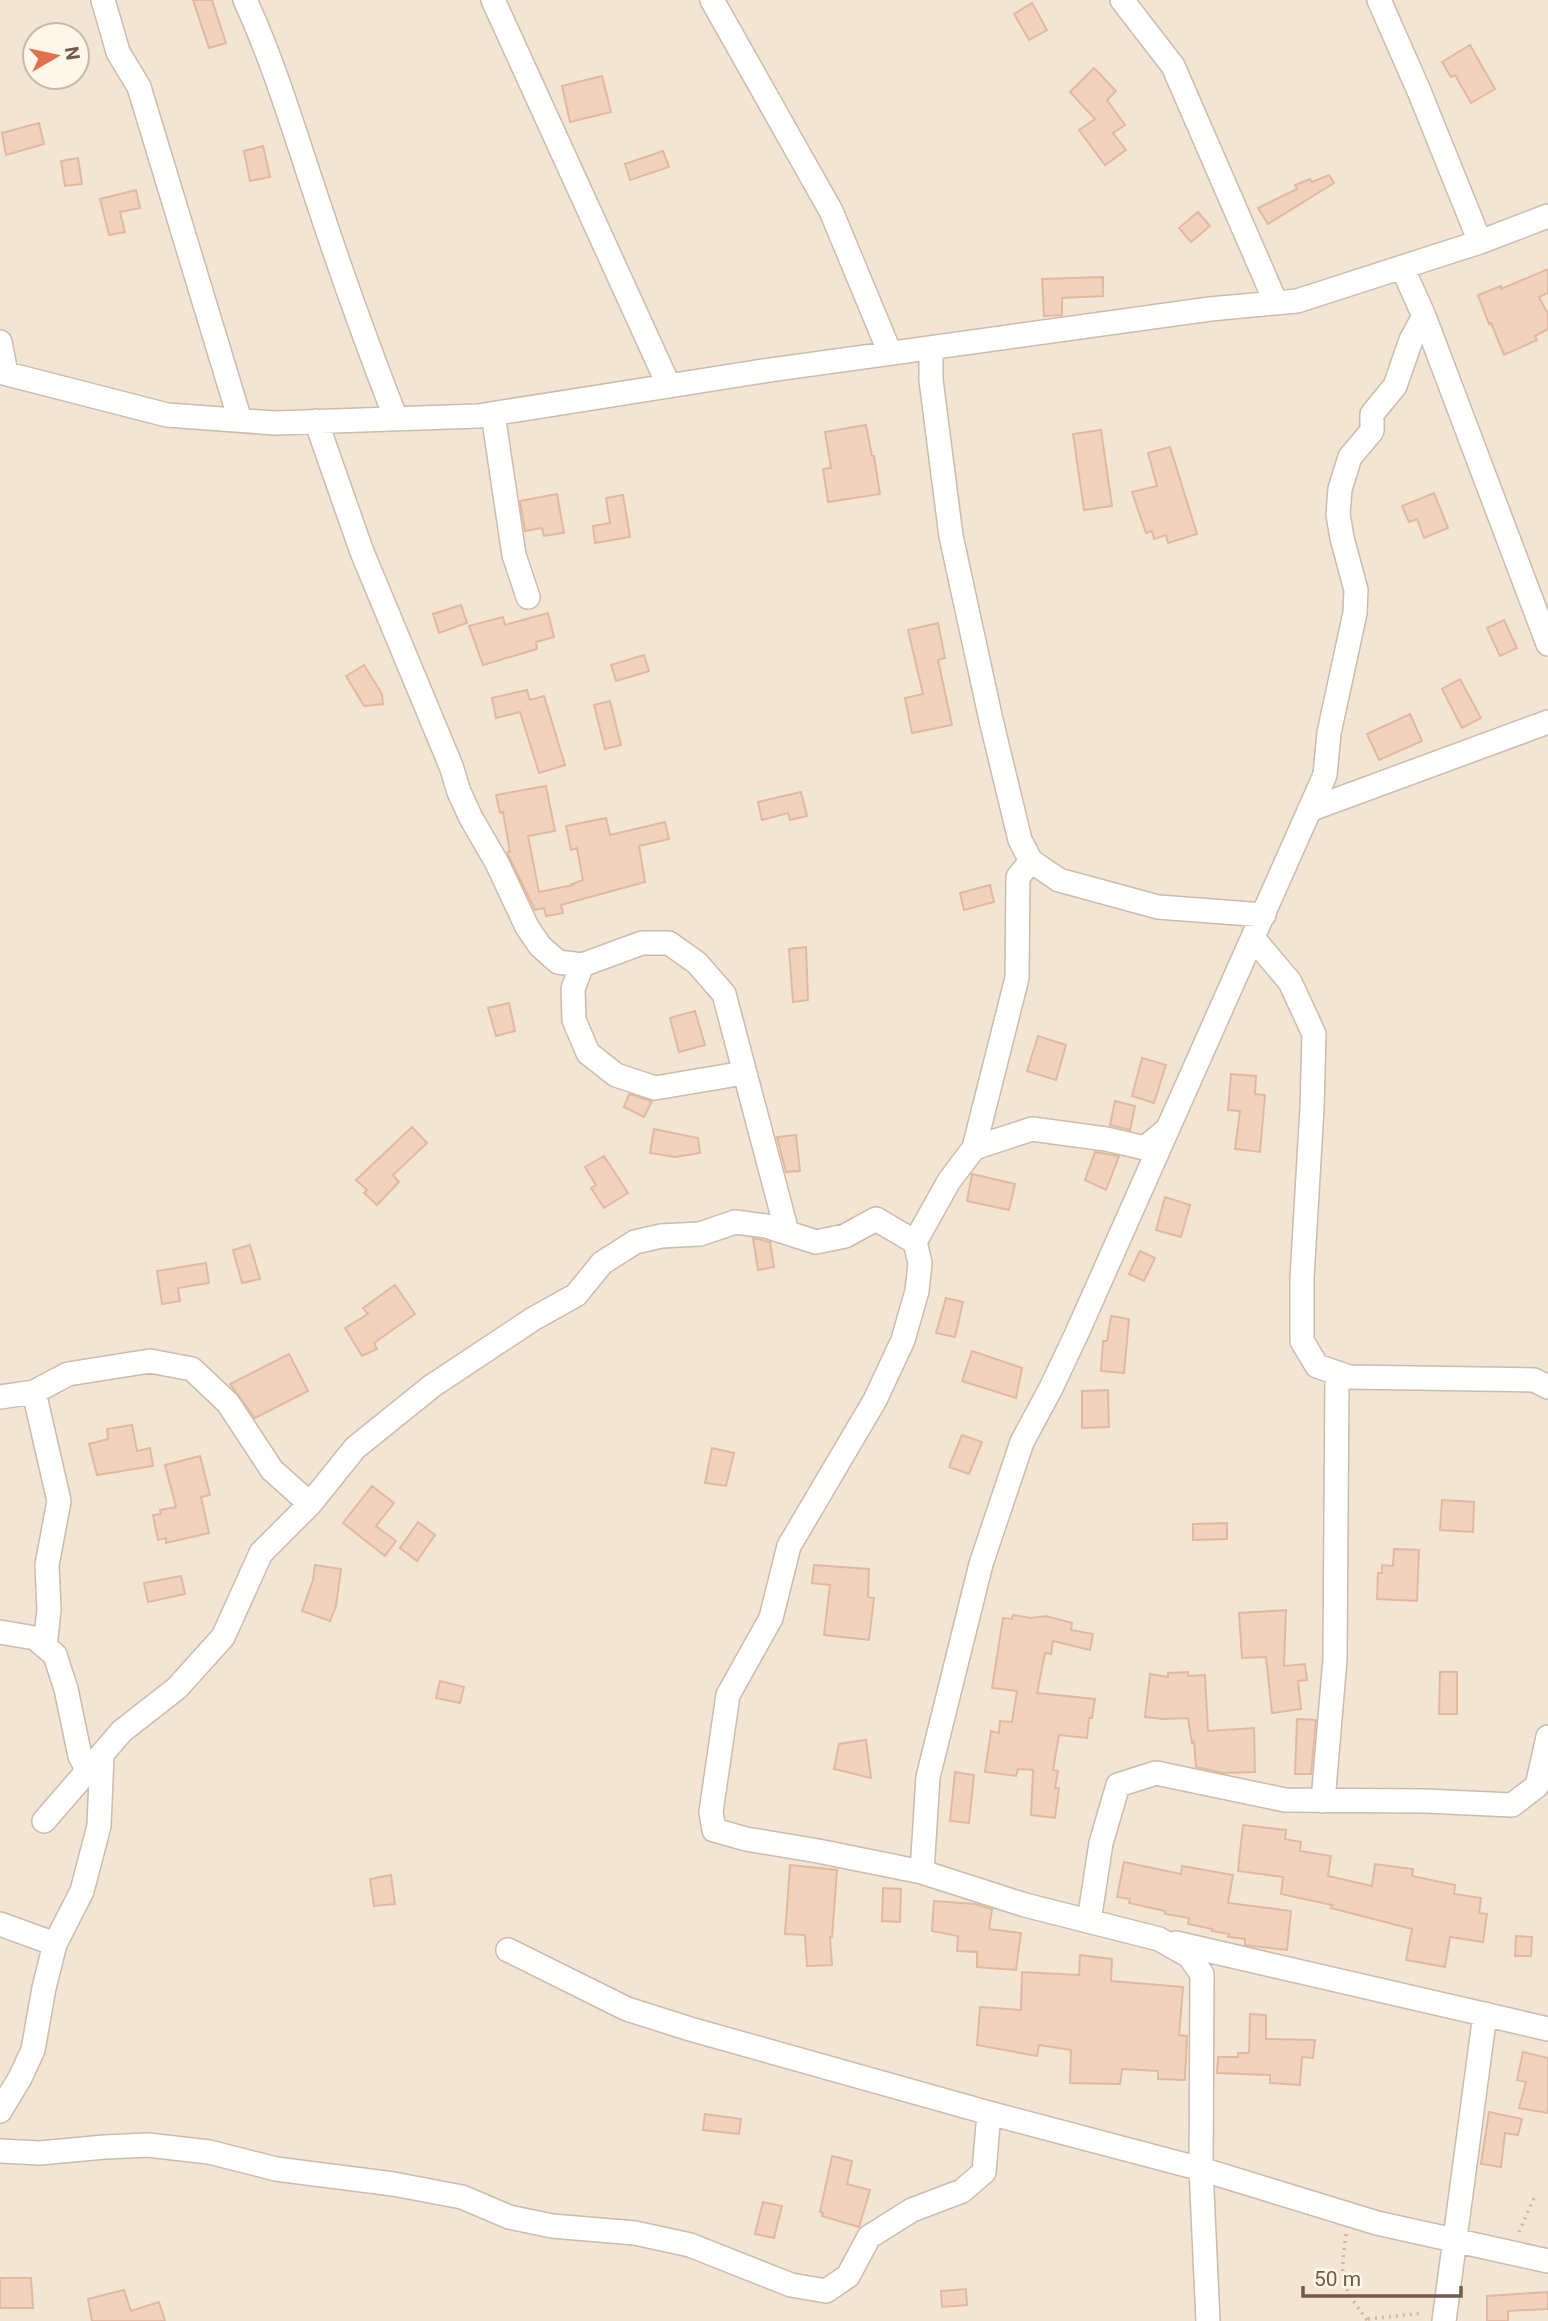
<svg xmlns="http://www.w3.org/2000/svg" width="1548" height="2321" viewBox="0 0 1548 2321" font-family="Roboto,sans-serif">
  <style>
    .residential { fill: #f3e5d3; fill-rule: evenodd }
    .building { fill: #f0d2bd; stroke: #e2b99e; stroke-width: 2 }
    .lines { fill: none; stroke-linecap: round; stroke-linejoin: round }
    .street-casing { stroke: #cdbbab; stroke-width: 26 }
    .path { stroke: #d5b5a0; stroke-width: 3.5; stroke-dasharray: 2 5; stroke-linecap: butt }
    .street { stroke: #fff; stroke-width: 23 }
  </style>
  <rect width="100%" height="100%" fill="#fbf3e4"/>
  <path class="residential" d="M0 0H1548V2321H0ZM35 35H77V77H35Z"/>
  <path class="building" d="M193 0H212L226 43 209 48Z
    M1032 3 1047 30 1029 40 1014 14Z
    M1470 45 1495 89 1471 103 1455 75 1451 77 1442 62Z
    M1094 68 1116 91 1107 100 1125 125 1113 133 1126 150 1105 165 1079 130 1095 119 1070 92Z
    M602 76 611 112 570 122 562 86Z
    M39 123 44 144 6 155 2 133Z
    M263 146 270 177 250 181 244 151Z
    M663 151 669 167 630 180 625 164Z
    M78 158 82 184 65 186 61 161Z
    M1329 175 1334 183 1268 224 1258 208 1297 189 1295 185 1310 179 1312 182Z
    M136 190 140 208 120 212 125 232 109 235 100 199Z
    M1198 212 1210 226 1191 242 1179 228Z
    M1548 269V293L1539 297 1548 314V329L1535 336 1537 340 1504 355 1491 323 1489 324 1478 295 1501 286V289Z
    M1103 277V296L1062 298V315L1044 316 1042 279Z
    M866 425 872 456H874L880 494 828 502 823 469 831 468 825 432Z
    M1101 430 1112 506 1084 510 1073 434Z
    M1170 447 1197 534 1168 543 1166 535 1154 539 1152 531 1146 533 1132 492 1157 486 1148 453Z
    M1434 493 1448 528 1424 538 1417 519 1409 522 1402 506Z
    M557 494 564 533 544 536 542 528 525 531 520 501Z
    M623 495 630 537 595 543 593 526 610 523 606 498Z
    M461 605 467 623 439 633 433 614Z
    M548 613 554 637 536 642 537 649 483 665 469 626 503 617 505 625Z
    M1504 620 1517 648 1500 656 1487 628Z
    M938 623 945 658 938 660 952 725 912 733 905 698 923 694 908 630Z
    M644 655 649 671 616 681 611 665Z
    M364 665 382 694 383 704 364 706 346 676Z
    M1460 679 1481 718 1462 728 1442 689Z
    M527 690 530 700 544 696 565 765 539 773 520 712 496 718 492 698Z
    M610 701 621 745 605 749 594 705Z
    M1410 714 1422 741 1379 760 1367 734Z
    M546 786 555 831 528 836 539 892 573 885 572 884 583 880 577 848 571 850 566 826 606 818 610 835 665 822 669 839 639 846 645 882 561 905 563 913 546 916 544 908 535 910 508 855V852H510L503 812 500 813 496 795Z
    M801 792 807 816 790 820 788 813 762 820 758 802Z
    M990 885 994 902 964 910 960 893Z
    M806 947 808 1000 793 1002 789 949Z
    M509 1003 515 1031 496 1036 488 1008Z
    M695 1011 705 1045 679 1052 670 1018Z
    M1038 1036 1066 1045 1056 1080 1027 1071Z
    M1142 1058 1166 1065 1154 1103 1132 1096Z
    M1231 1074 1256 1076 1255 1094 1265 1095 1260 1152 1235 1149 1240 1111 1228 1110Z
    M629 1094 652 1101 644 1117 624 1107Z
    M1115 1101 1135 1106 1130 1130 1110 1125Z
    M412 1127 427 1143 393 1175 399 1182 377 1205 364 1193 367 1190 356 1180Z
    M654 1129 698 1138 700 1153 675 1157 650 1153Z
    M796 1135 800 1171 786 1172 777 1137Z
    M1095 1152 1119 1156 1106 1190 1085 1180Z
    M604 1156 628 1193 604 1208 591 1188 596 1185 585 1167Z
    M972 1174 1015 1184 1009 1210 967 1201Z
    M1165 1197 1190 1205 1181 1237 1156 1230Z
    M753 1238 770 1242 774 1267 758 1270Z
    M250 1245 260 1279 242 1283 233 1250Z
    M1140 1251 1155 1258 1144 1281 1129 1274Z
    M206 1263 209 1283 178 1288 180 1301 162 1304 157 1271Z
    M395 1285 415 1314 374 1343 377 1349 362 1356 345 1328 368 1314 363 1308Z
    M946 1298 963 1302 955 1337 936 1333Z
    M1111 1316 1129 1319 1124 1373 1101 1371 1103 1341H1107Z
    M972 1351 1022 1368 1016 1398 962 1381Z
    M289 1354 308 1391 255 1418 230 1384Z
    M1108 1390 1109 1427 1082 1428V1391Z
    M132 1425 137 1451 150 1448 153 1466 97 1475 89 1444 108 1439 107 1429Z
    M962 1435 982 1442 969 1474 949 1467Z
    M712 1448 734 1453 726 1486 705 1483Z
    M200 1456 210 1495 201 1497 209 1533 166 1543V1538L158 1540 153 1515 161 1514 160 1510 176 1507 165 1465Z
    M372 1486 394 1503 376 1526 396 1541 385 1556 343 1523Z
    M1442 1500 1474 1502 1473 1532 1440 1530Z
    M418 1522 435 1535 417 1561 400 1548Z
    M1227 1523V1539L1193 1540V1524Z
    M1394 1549 1419 1550 1417 1601 1377 1599 1378 1573H1382V1565L1393 1566Z
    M315 1565 341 1569 336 1606 330 1621 302 1611 313 1580Z
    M814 1565 869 1569 868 1597 874 1598 869 1640 824 1635 830 1585 812 1583Z
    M181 1576 185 1594 148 1602 144 1583Z
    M1286 1610 1284 1666 1305 1664 1307 1680 1298 1681 1301 1709 1272 1713 1266 1657 1242 1658 1239 1613Z
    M1013 1615 1031 1618 1046 1616 1072 1623 1071 1630 1093 1634 1090 1650 1053 1641 1051 1654 1045 1653 1037 1693 1095 1699 1092 1718H1089L1087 1738 1059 1735 1053 1770 1058 1771 1055 1788H1059L1055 1818 1031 1815 1033 1770 1018 1769 1016 1776 985 1772 991 1731 999 1733 1000 1721 1012 1722 1017 1691 992 1688 1003 1618 1012 1619Z
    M1188 1672V1676L1205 1675 1208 1731 1254 1728 1255 1772 1223 1773 1196 1767 1194 1742 1192 1743 1188 1718 1163 1719 1145 1717 1150 1674 1168 1677V1673Z
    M1440 1672H1457V1714H1439Z
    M440 1681 464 1687 460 1703 436 1698Z
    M1297 1719 1316 1720 1311 1774H1295Z
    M866 1740 871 1778 834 1769 839 1744Z
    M955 1772 974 1775 969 1823 950 1821Z
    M1243 1825 1286 1830 1285 1839 1301 1842 1300 1851 1331 1856 1328 1876 1372 1886 1375 1864 1413 1869 1412 1876 1455 1885 1454 1894 1481 1898 1479 1913 1487 1914 1483 1942 1450 1937 1445 1967 1406 1960 1412 1929 1331 1908 1332 1905 1281 1894 1283 1877 1238 1871Z
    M1124 1862 1181 1874 1182 1866 1233 1875 1228 1903 1291 1911 1287 1950 1245 1945V1939L1228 1937 1229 1934 1212 1931V1929L1188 1924 1189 1918 1165 1914V1911L1129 1903 1130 1899 1117 1897Z
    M790 1865 837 1870 832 1937H830L832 1965 807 1966 805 1935 785 1934Z
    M391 1875 395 1904 374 1906 370 1879Z
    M883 1888 901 1889 900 1922 882 1921Z
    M934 1901 975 1904 992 1909 989 1929 1021 1933 1016 1970 977 1967V1952L957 1951 958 1936 932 1931Z
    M1516 1936 1532 1937 1531 1956H1515Z
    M1080 1955 1112 1959 1111 1981 1183 1987 1179 2035 1187 2036 1185 2080 1158 2079V2071L1122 2069 1120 2084 1070 2083 1071 2050 1039 2045 1037 2056 977 2045 980 2007 1021 2010 1022 1972 1079 1975Z
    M1250 2014 1266 2015V2039L1315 2040 1313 2058 1302 2057 1300 2085 1270 2083V2075L1217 2073 1218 2057H1238V2053H1249Z
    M1523 2052 1548 2058V2113L1519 2108 1526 2082 1517 2080Z
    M1489 2112 1522 2119 1518 2135 1505 2133 1501 2167 1481 2164Z
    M705 2114 741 2119 739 2134 703 2130Z
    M832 2156 852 2161 847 2184 870 2190 859 2227 822 2216 823 2213 820 2212Z
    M763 2202 782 2206 774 2238 755 2234Z
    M0 2278H31L33 2308H0Z
    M966 2289 967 2305 942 2307 941 2291Z
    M124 2290 131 2311 159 2302 165 2321H92L88 2299Z
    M1548 2292V2309L1508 2311V2321H1487V2296Z"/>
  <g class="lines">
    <g class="street-casing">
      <path id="street" d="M103 0 118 52 139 87 240 420
        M245 0C275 65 295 134 318 202 342 275 368 347 396 419
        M493 0 669 386
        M712 0 831 211 890 353
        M1122 0 1173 66 1276 303
        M1379 0 1419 91 1480 242
        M1402 267 1424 316 1548 644
        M0 342 6 373
        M931 348V380L951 536 991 720 1020 840 1031 861 1059 880 1158 907 1264 915
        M0 372 167 415 275 423 478 416 770 370 1210 309 1297 301 1480 242 1548 216
        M493 414 514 555 528 597
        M316 421 362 552 451 766 459 792 471 818 497 863 527 927 540 946 558 962 582 965 642 943H669L697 963 724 994 787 1232
        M1309 810 1548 722
        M1253 938 1290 982 1314 1034 1312 1108 1302 1278V1341L1317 1366 1349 1377 1534 1380 1548 1387
        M582 965 573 989 574 1020 588 1053 616 1075 655 1088 744 1073
        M974 1148 1017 978 1018 877 1031 861
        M915 1242 920 1263 917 1291 903 1340 875 1400 789 1546 771 1618 728 1695 711 1812 714 1830 746 1839 818 1851 922 1872
        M34 1392 59 1501 47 1565 49 1610 45 1646
        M0 1397 34 1392 68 1374 150 1361 192 1369 228 1403 272 1470 310 1504
        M0 1632 35 1638 55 1655 66 1689 80 1756 88 1771
        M1323 1801 1335 1659 1337 1373
        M44 1821 122 1731 177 1688 223 1637 261 1553 310 1504 355 1448 432 1386 533 1319 576 1295 602 1263 635 1242 661 1236 700 1234 735 1222 766 1226 816 1242 845 1236 876 1219 915 1242 949 1181 974 1148 1032 1129 1106 1139 1145 1148 1164 1132
        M1089 1921 1101 1843 1118 1785 1156 1773 1285 1800 1425 1801 1512 1805 1537 1786 1548 1737
        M0 1924 55 1944
        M1176 1943 1548 2029
        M508 1950 627 2009 690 2029 989 2113 1201 2169 1377 2223 1548 2261
        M0 2111 20 2078 33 2050 44 1988 55 1944 82 1891 99 1826 102 1755
        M0 2151 40 2153 105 2147 148 2145 209 2152 276 2169 393 2184 462 2197 509 2217 552 2226 635 2233 690 2245 791 2285 826 2291 848 2276 869 2237 912 2210 962 2191 984 2172 989 2113
        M1208 2321 1201 2169 1202 1974 1189 1956 1159 1939 1025 1905 922 1872 928 1777 981 1564 1022 1442 1051 1388 1077 1333 1325 775 1329 733 1355 613 1356 590 1342 538 1338 514 1340 489 1350 457 1372 431V414L1395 386 1411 340 1424 316
        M1444 2321 1485 2014"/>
    </g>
    <path class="path" d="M1519 2232 1534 2198
      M1346 2234C1340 2279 1340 2285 1368 2321
      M1368 2319 1423 2313"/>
    <use href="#street" class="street"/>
  </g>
  <g transform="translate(56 56) rotate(81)"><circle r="33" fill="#fef7ea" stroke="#c6b8aa" stroke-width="2"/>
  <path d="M0-5L12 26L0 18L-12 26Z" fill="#e1714e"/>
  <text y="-10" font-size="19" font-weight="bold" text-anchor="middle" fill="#735a4b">N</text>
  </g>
  <path d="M1303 2286v10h158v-10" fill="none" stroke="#735a4b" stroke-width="3.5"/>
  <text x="1314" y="2286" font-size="21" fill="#735a4b" stroke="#fef7ea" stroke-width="5" paint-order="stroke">50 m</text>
</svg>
